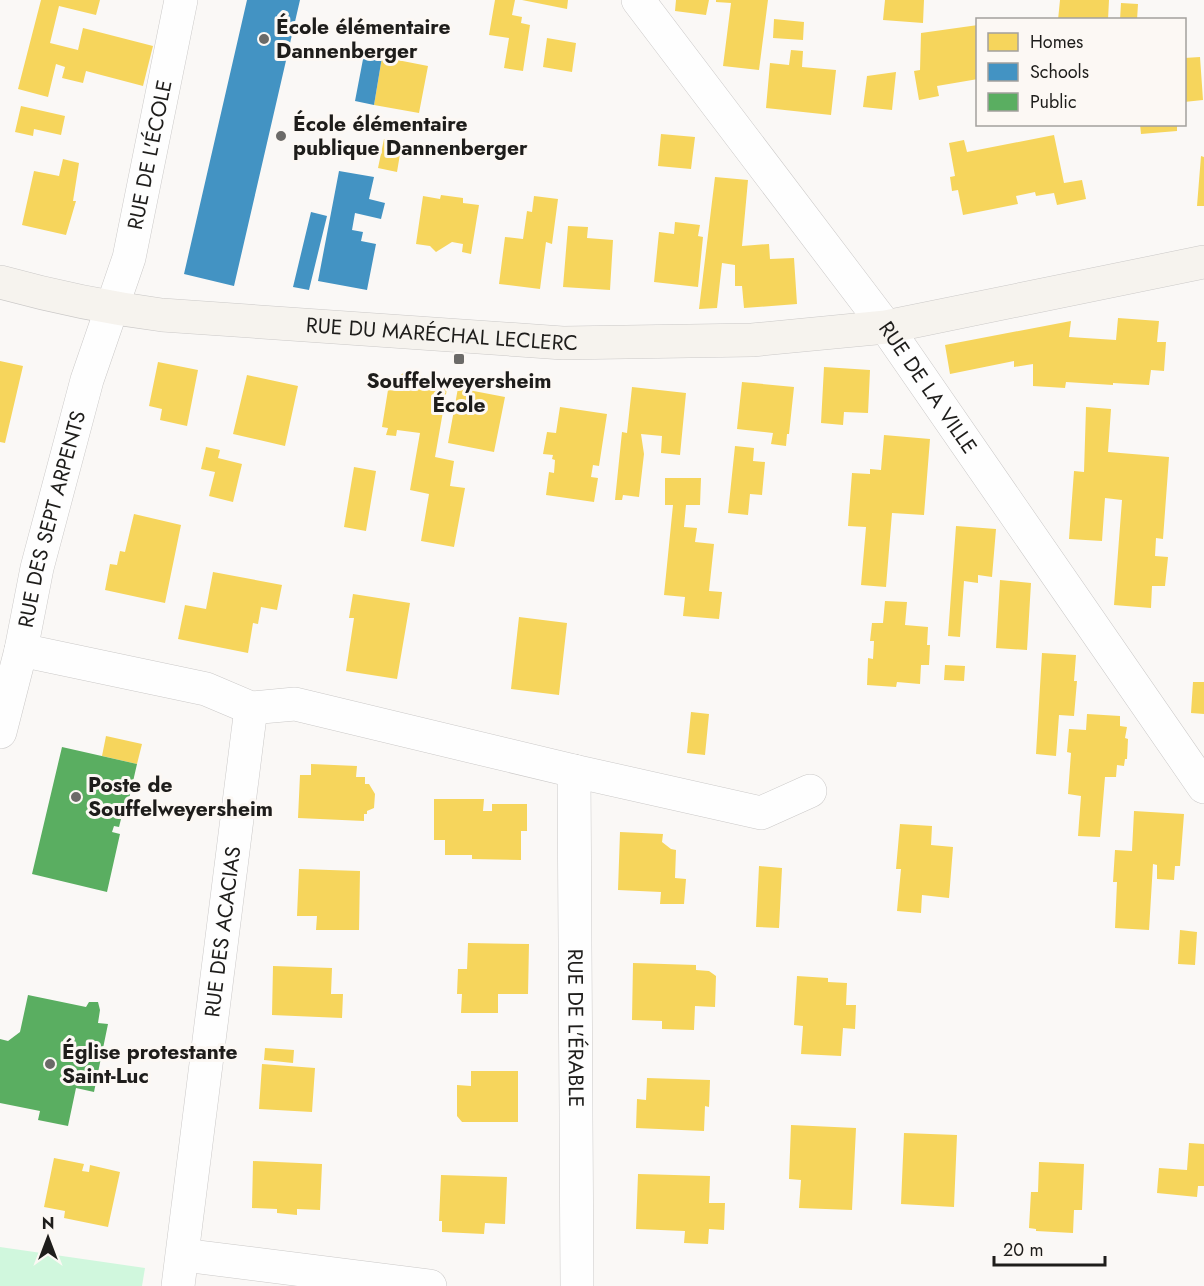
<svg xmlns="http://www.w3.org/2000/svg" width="1204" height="1286" viewBox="0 0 1204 1286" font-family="Jost,sans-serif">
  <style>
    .green { fill: #d0f7dd }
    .homes { fill: #f6d55c }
    .schools { fill: #4393c3 }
    .public { fill: #5aae61 }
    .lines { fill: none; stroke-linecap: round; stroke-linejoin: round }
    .street-casing { stroke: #cbc9c8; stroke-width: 34 }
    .secondary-casing { stroke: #cbc9c8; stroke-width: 34 }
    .street { stroke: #fefefe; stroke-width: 33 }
    .secondary { stroke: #f6f3ee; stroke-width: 33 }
    .poi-dot { fill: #6b6a68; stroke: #fcf8f4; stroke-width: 2 }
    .labels { text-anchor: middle; stroke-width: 6; stroke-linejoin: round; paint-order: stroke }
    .poi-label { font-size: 21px; font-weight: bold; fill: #1e1d1b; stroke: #fcf8f4; text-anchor: start }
    .street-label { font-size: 21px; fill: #1e1d1b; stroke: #fcf8f4 }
  </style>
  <rect width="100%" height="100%" fill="#faf8f6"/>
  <path class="green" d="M0 1247 145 1268 142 1286H0Z"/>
  <path class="homes" d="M41 0H100L96 15 59 6 50 43 78 50 83 28 153 46 143 86 86 71 83 83 62 78 65 67 56 64 48 97 18 89Z
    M495 0H515L512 15 522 17 521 23 530 25 523 71 504 68 509 38 489 35Z
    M522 0H568L567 9Z
    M676 0H709L706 15 675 11Z
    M716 0H768L759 70 723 66 731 3 716 2Z
    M885 0H924L923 23 883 20Z
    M1060 0H1109L1108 20H1058Z
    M1121 3 1138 4 1137 20H1120Z
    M774 19 804 22 803 40 773 38Z
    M978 25V79L937 86 939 96 919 100 914 71 920 70 921 33Z
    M547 38 576 43 572 72 543 67Z
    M791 50 803 51 802 67 836 70 831 115 766 108 770 63 789 65Z
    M382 57 428 66 419 113 374 105Z
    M1200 57 1203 100 1184 102V58Z
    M896 72 892 110 863 107 867 76Z
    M21 106 65 116 61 135 34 129 33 136 15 132Z
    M1140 124H1177V131L1141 134Z
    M661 134 695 137 691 169 658 166Z
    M1054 135 1064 183 1082 180 1086 199 1057 205 1054 193 1036 196 1035 192 1016 196 1018 204 963 215 958 190 952 191 950 177 955 176 949 143 964 140 967 152Z
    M384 139 402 142 397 172 378 168Z
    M1201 156 1204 157V206H1197Z
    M63 159 79 163 73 201H76L66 235 22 225 34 171 59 176Z
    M715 177 748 180 742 246 769 244 770 259 794 258 797 304 744 308 742 286H735V265L722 263 717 308 699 309Z
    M441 195 463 198V203L479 205 471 254 462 252 463 244 452 242 436 252 430 246 416 244 423 196 440 199Z
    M534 196 558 199 552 244 546 242 540 289 499 284 505 237 523 239 527 211 532 212Z
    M675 222 700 225 698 236 703 237 698 287 654 282 659 232 674 234Z
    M568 226 588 227 587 238 613 240 610 290 563 287Z
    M1118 318 1159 321 1157 342H1166L1164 371 1151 370 1149 385 1113 383V385L1066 382 1065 388 1033 386V364L1014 367V361L950 374 945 345 1071 321 1069 337 1116 340Z
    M0 361 23 366 5 443 0 442Z
    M158 362 198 370 187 426 160 420 162 409 149 406Z
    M824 367 870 370 868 413 844 412 843 425 821 423Z
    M406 370 417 372 423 378 448 383 435 457 454 461 450 486 465 488 454 547 421 541 429 494 410 490 420 433 397 430 396 436 386 435 388 428 382 427 388 390 397 391 400 376Z
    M247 375 298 386 285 446 233 434Z
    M742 382 794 387 789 434H787L786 446 771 444 773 433 737 429Z
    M632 387 686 393 680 455 661 453 662 436 641 434 644 454 639 497 623 495 622 500H615L622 432 627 433Z
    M458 388 505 397 494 452 448 443Z
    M560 407 607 414 599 466 593 465 591 477 598 478 594 502 546 495 549 472 554 473 555 460 552 459 553 455 543 454 547 432 556 433Z
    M1086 407 1111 409 1108 452 1169 457 1163 539 1156 538 1155 556 1168 557 1165 586H1152L1151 608 1114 605 1122 500 1105 498 1102 541 1069 539 1074 471 1084 472Z
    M884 435 930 439 924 515 892 513 886 587 861 585 866 527 848 526 852 473 870 474V469L881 470Z
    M735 446 754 448 753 461 765 462 762 495 750 494 748 515 728 513Z
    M206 447 220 450 218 458 242 464 233 502 209 496 215 472 201 469Z
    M354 467 376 471 366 531 344 527Z
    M665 478H701L700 505H686L684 527 697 528 695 542 714 544 709 591 722 592 719 619 683 616 685 597 664 595 673 505H665Z
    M134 514 181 525 165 603 105 590 110 564 117 565 120 551 125 552Z
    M956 526 996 529 992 577 978 575V583L964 581 960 637 948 636Z
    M213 572 282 585 277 610 261 607 258 624 253 623 248 653 178 639 185 605 206 609Z
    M1000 580 1031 583 1027 650 996 648Z
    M353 594 410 603 397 679 346 671 354 618H349Z
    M885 601 907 602 905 625 928 627 927 645H930L929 665H921L920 684 897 682 896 687 867 685 868 658 873 659 874 641H870L872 623H883Z
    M519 617 567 623 559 695 511 689Z
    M1042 653 1076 655 1074 681H1077L1074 716 1059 715 1056 756 1036 754Z
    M945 665 965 666 964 681 944 680Z
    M1193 682H1204V714L1191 713Z
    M691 712 709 714 705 755 687 753Z
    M1087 714 1120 716V726L1127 727 1125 738 1128 739 1127 759H1125L1124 766 1117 765 1116 777H1105L1100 837 1078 836 1081 796 1068 794 1071 753 1067 752 1069 729 1086 730Z
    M106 736 142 744 137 764 102 756Z
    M311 764 357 766 356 777H365V784H369L375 794 374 808 367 811V814H364V821L298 818 300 775H311Z
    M434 799H484L483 811H492V804H527V831H521V860L472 859V855H445V840H434Z
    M1134 811 1184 814 1180 866H1175L1174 880 1157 879V865L1153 864 1149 930 1115 928 1117 882H1113L1115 850 1132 851Z
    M900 824 932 826 931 845 953 847 949 898 922 895 921 913 897 911 901 869H896Z
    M620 832 663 834 662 842 671 849 676 850 675 878 686 879 684 904H660L661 892 618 890Z
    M759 866 782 868 779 928 756 927Z
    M299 869 360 871 359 930H316L317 916H297Z
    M1180 930 1197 932 1195 965 1178 964Z
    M468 943 529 944 528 994H498V1013H461L462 994H457L458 969H467Z
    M633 963 696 965V970L709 971 716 976 715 1007 695 1006 694 1030 662 1029V1021L632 1020Z
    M273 966 332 968 331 994H343L342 1018 272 1015Z
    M797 976 828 978V982L847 983 846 1005H856L855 1029 843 1028 841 1056 801 1054 803 1026 794 1025Z
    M265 1048 294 1050 293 1063 264 1060Z
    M262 1064 315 1068 312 1112 259 1109Z
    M471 1071H518V1122H462L457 1116V1085L471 1086Z
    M647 1078 710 1080 709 1107 705 1106 704 1131 636 1128 637 1099 646 1100Z
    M791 1125 856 1128 852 1210 799 1208 801 1180 789 1179Z
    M904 1133 957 1135 954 1207 901 1204Z
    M1189 1143 1204 1144V1186H1198L1197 1197 1157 1193 1159 1168 1187 1170Z
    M54 1158 84 1164 82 1171 89 1172 90 1165 120 1172 108 1227 64 1218 65 1211 44 1207Z
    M253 1161 322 1164 320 1210 297 1209V1215L277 1213V1209L252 1208Z
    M1039 1162 1084 1164 1082 1210H1074L1073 1233 1036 1231V1229L1029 1228 1031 1192H1038Z
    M638 1174 710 1176 709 1203H725L724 1230 709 1229 708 1244 684 1243 685 1231 636 1229Z
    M441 1175 507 1177 505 1224 485 1223 484 1234 442 1232V1221H439Z"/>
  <path class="schools" d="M247 0H300L234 286 184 274Z
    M364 54 382 57 374 105 355 101Z
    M339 171 374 177 369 199 385 203 381 219 355 213 352 230 363 232 361 241 376 244 367 290 318 281Z
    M311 212 327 216 309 290 293 287Z"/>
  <path class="public" d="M62 747 137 764 126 812 123 811 119 827 114 826 112 832 120 834 107 892 32 874Z
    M28 995 86 1007 89 1002H98L100 1010 98 1023 108 1024 94 1092 76 1088 68 1126 38 1120 40 1111 0 1103V1039L8 1041 20 1032Z"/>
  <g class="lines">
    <g class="street-casing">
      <g id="street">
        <path id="s1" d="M638 0 886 327 1204 787"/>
        <path id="s2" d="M21 650 206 689 251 708 295 704 574 771 577 1286"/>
        <path id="s3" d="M0 732 21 650 37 568 87 380 129 258 181 0"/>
        <path d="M574 771 761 813 810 791"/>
        <path d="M183 1255 430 1286"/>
        <path id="s4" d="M178 1286 251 708"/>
      </g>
    </g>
    <g class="secondary-casing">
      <g id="secondary">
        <path id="s5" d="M0 282C54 297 107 308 162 315L563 343 752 340 886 327 1204 262"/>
      </g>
    </g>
    <use href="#street" class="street"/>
    <use href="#secondary" class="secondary"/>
  </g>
  <g class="poi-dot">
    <circle cx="264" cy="39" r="6"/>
    <circle cx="281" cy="136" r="6"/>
    <rect x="453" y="353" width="12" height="12" rx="3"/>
    <circle cx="76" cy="797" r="6"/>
    <circle cx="50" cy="1064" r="6"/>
  </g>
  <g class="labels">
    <g class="poi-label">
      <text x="276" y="34">École élémentaire<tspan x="276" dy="24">Dannenberger</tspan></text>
      <text x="293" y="131">École élémentaire<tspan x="293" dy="24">publique Dannenberger</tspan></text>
      <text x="459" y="388" text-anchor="middle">Souffelweyersheim<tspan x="459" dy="24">École</tspan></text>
      <text x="88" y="792">Poste de<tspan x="88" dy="24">Souffelweyersheim</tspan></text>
      <text x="62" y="1059">Église protestante<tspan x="62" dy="24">Saint-Luc</tspan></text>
    </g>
    <g class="street-label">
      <text dy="7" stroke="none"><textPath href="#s3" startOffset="597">RUE DE L'ÉCOLE</textPath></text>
      <text dy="7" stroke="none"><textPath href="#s5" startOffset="446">RUE DU MARÉCHAL LECLERC</textPath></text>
      <text dy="7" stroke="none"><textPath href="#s1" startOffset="484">RUE DE LA VILLE</textPath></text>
      <text dy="7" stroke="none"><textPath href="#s3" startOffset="219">RUE DES SEPT ARPENTS</textPath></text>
      <text dy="7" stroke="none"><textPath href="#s4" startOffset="357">RUE DES ACACIAS</textPath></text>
      <text dy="7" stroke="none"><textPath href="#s2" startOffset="826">RUE DE L'ÉRABLE</textPath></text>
    </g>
  </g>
  <rect x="976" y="18" width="210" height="108" fill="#fcf8f4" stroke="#a3a09d" stroke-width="1.5"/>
  <rect x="988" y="33" width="30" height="18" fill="#f6d55c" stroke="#a3a09d" stroke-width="1.5"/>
  <text x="1030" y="48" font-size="18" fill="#1e1d1b">Homes</text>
  <rect x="988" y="63" width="30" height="18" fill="#4393c3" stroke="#a3a09d" stroke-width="1.5"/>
  <text x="1030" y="78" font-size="18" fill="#1e1d1b">Schools</text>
  <rect x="988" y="93" width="30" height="18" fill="#5aae61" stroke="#a3a09d" stroke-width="1.5"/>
  <text x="1030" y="108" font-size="18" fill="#1e1d1b">Public</text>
  <g transform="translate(48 1238)" stroke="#fcf8f4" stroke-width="4.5" paint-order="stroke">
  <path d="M0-4.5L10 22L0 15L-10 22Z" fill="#1e1d1b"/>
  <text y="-9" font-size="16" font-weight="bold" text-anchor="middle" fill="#1e1d1b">N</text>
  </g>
  <path d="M994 1256v9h111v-9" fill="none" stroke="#1e1d1b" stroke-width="3"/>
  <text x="1003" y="1256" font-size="18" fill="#1e1d1b" stroke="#fcf8f4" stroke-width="4.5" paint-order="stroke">20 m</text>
</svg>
